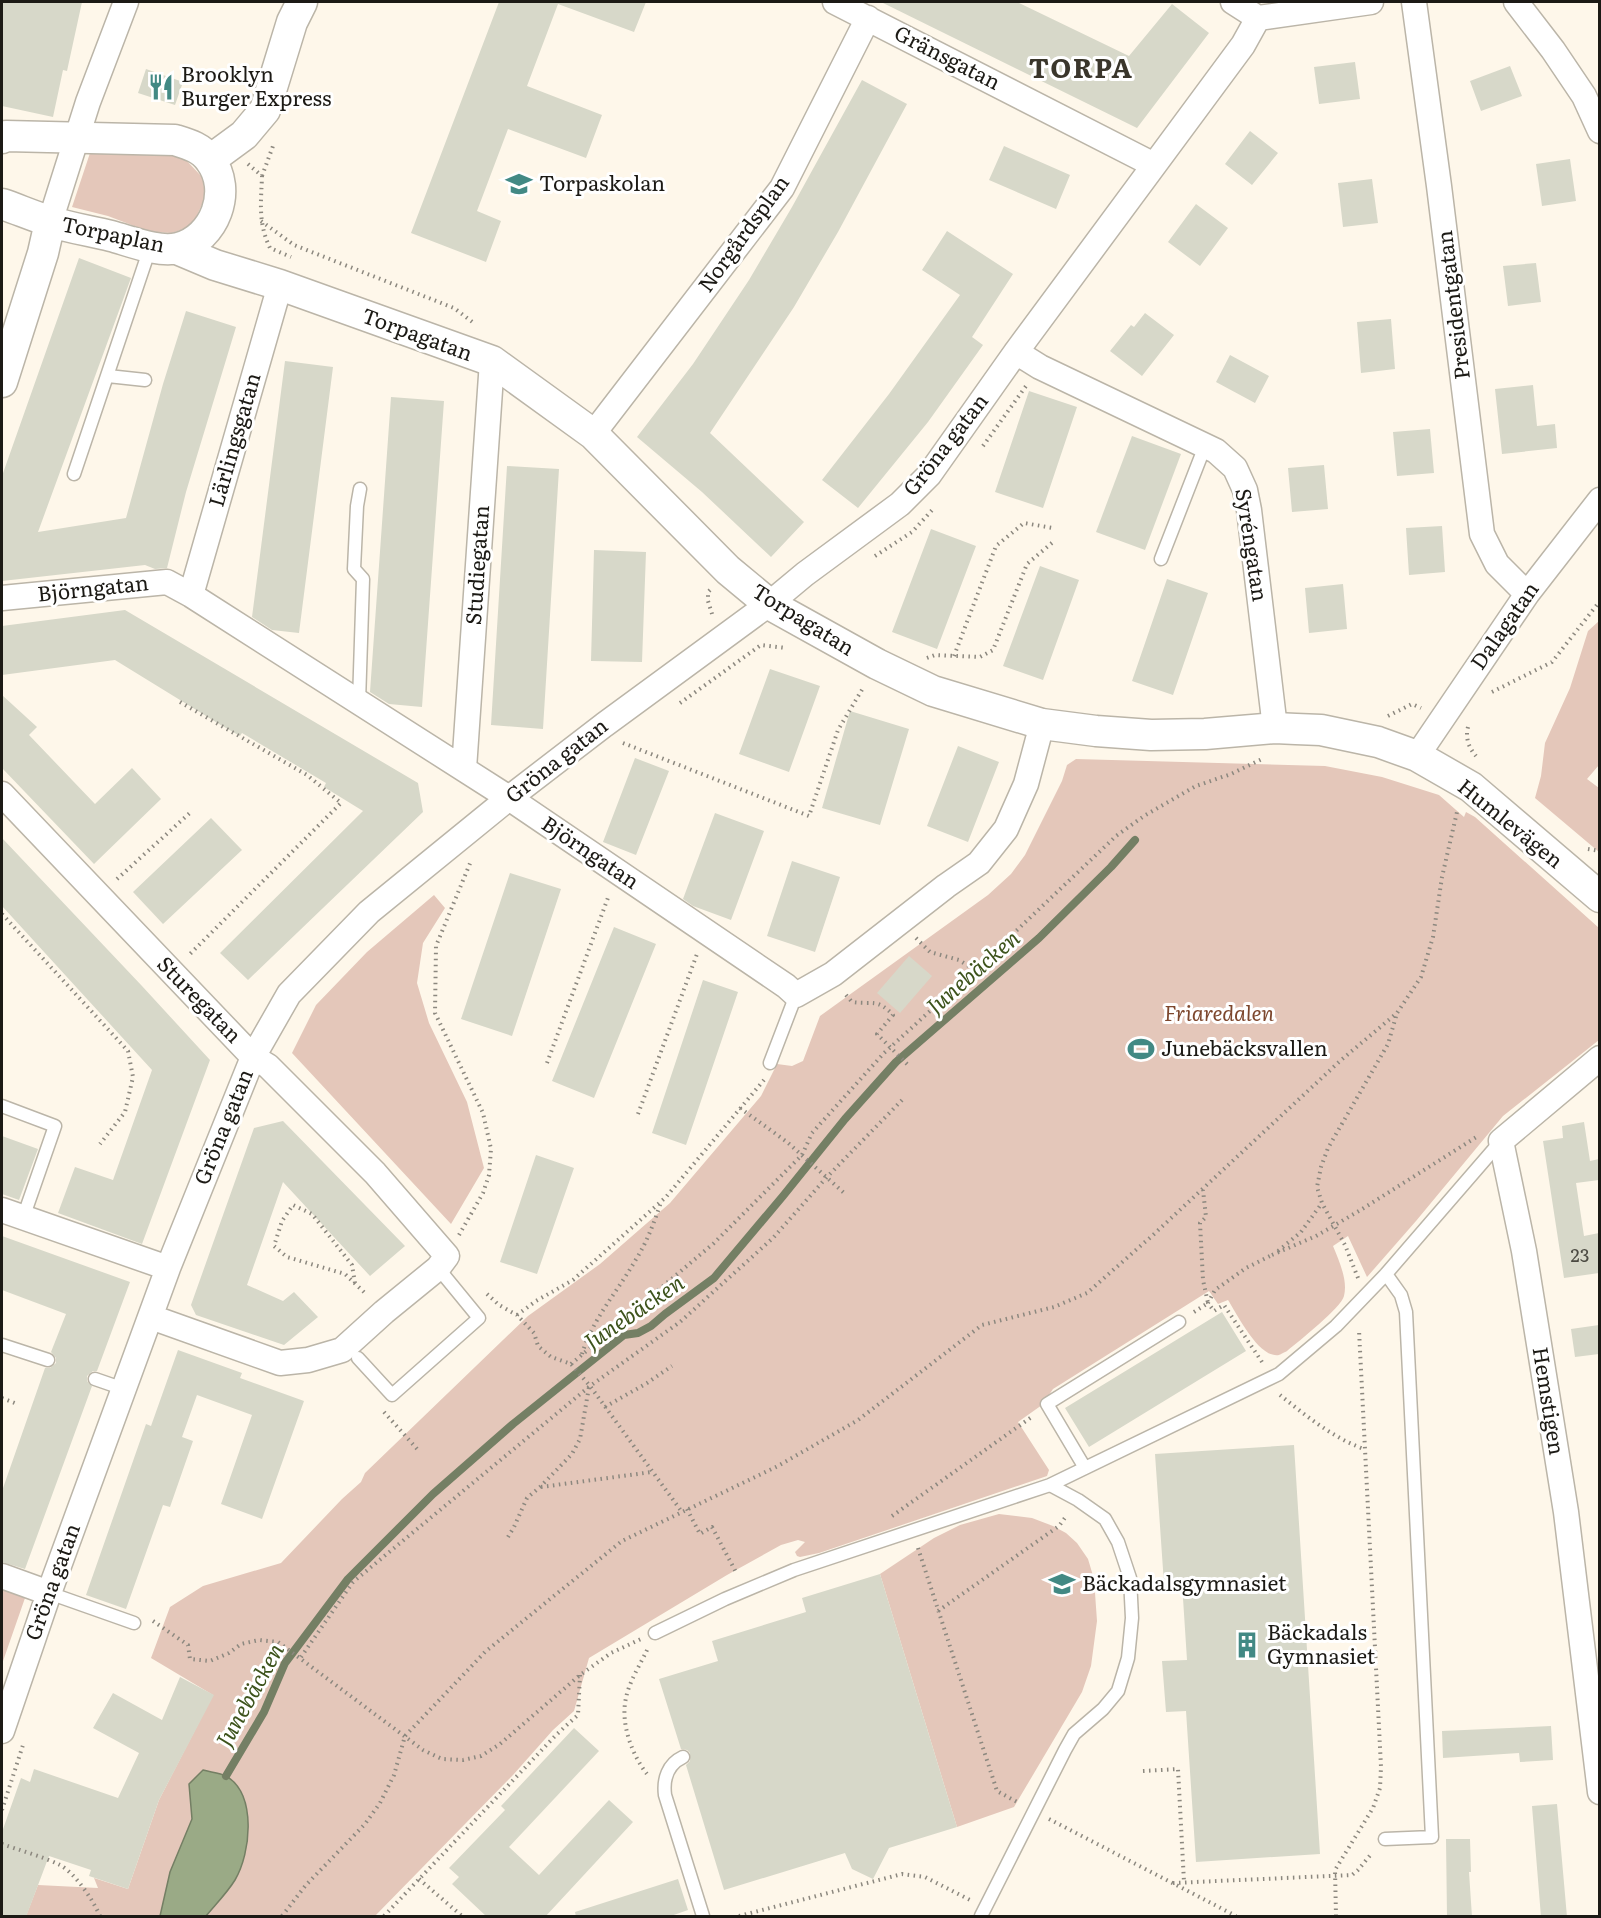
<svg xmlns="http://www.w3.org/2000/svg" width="1601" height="1918" viewBox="0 0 1601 1918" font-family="Literata,serif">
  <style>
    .green { fill: #e4c7ba }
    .water { fill: #9aaa86; stroke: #747f64; stroke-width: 1.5 }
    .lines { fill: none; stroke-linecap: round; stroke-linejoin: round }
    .stream { stroke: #747f64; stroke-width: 8 }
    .building { fill: #d7d8c9 }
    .service-casing { stroke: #bbb5a8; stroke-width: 15 }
    .minor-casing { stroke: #bbb5a8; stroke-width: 27 }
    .tertiary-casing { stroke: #bbb5a8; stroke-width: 33 }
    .path { stroke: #8c887f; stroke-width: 4; stroke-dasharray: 1.5 4.5; stroke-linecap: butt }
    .service { stroke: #fff; stroke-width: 12 }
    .minor { stroke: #fff; stroke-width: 24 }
    .tertiary { stroke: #fff; stroke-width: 30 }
    .labels { text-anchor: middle; stroke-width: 6; stroke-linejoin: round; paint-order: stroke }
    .number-label { font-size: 18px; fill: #4b4a42 }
    .street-label { font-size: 21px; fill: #1c1a15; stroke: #fff }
    .poi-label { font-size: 21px; fill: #1c1a15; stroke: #fff; text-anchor: start }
    .park-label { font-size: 21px; font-style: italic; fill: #7d472d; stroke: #fff }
    .water-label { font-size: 22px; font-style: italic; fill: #3d531c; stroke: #fff }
    .district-label { font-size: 27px; font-weight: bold; letter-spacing: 1.5px; fill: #3a362b; stroke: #fff }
  </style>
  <rect width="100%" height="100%" fill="#fef7ea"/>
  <path class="green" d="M91 150 171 153 186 160 203 178 205 198 192 226 172 233 150 232 108 216 72 207Z
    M1599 621V765L1587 779 1599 788V852L1535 798 1541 776 1545 743 1570 688 1588 631Z
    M1076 759 1325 766 1382 777 1439 795 1464 817 1466 812 1475 817 1599 928V1040L1503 1116 1416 1221 1367 1277 1348 1236 1333 1246C1339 1261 1348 1280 1344 1296 1341 1308 1299 1341 1287 1351 1287 1351 1279 1355 1279 1355 1259 1359 1237 1314 1228 1300L1218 1304 1209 1291 1053 1389 1042 1405 1018 1422 1049 1470 1047 1476 819 1553 800 1557 797 1556 795 1552 805 1542 798 1540 781 1545 727 1575 589 1658 574 1711 553 1730 513 1775 375 1916H26L38 1885 98 1888 94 1878 128 1889 159 1800 213 1695 151 1658 170 1607 203 1586 281 1563 342 1499 361 1482 365 1473 528 1316 600 1264 670 1203 761 1096 777 1064 792 1066 803 1061 820 1016 988 895 1011 874 1025 855 1062 781 1067 765Z
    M434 895 445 908 423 943 417 983 429 1023 467 1102 484 1168 451 1224 292 1053 316 1005 367 952Z
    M999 1514 1032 1518 1053 1526 1066 1533 1077 1543 1088 1559 1094 1579 1097 1621 1091 1666 1082 1692 1069 1714 1014 1807 957 1827 880 1574 934 1538 960 1525Z
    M2 1589 25 1598 2 1664Z"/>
  <path class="water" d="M203 1770C210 1772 220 1773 226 1776 257 1794 251 1853 235 1880 227 1893 215 1905 206 1916H160L170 1872 192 1819 189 1784Z"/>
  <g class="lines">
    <path class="stream" d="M226 1776 264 1712 285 1663 348 1579 433 1494 513 1424 624 1335 638 1333 651 1326 665 1314 714 1278 783 1196 845 1119 896 1062 1039 938 1111 867 1135 840"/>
  </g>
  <path class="building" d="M2 2H82L67 71 63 70 53 117 2 106Z
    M499 2H646L634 32 558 4 527 86 602 115 586 158 508 129 477 211 501 221 486 262 411 233Z
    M881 2H1017L1129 56 1172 4 1209 33 1137 128Z
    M1355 62 1360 99 1319 104 1314 67Z
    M1510 66 1522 96 1481 111 1470 81Z
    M146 69 183 82 175 105 138 93Z
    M862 80 907 104 838 232 794 307 710 433 804 522 771 557 702 492 637 437 693 364 749 280 792 207Z
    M1250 131 1278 153 1252 185 1225 164Z
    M1004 146 1070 175 1056 209 989 180Z
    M1570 159 1576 201 1542 206 1536 164Z
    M1372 179 1378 223 1343 227 1338 183Z
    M1196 204 1228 228 1200 266 1168 242Z
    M947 231 1013 274 972 337 983 345 928 422 858 508 822 480 889 394 960 295 922 270Z
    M79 258 131 278 38 532 126 518 163 384 186 311 236 327 186 492 167 568 155 569 145 565 2 581V476Z
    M1536 263 1541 302 1508 306 1503 266Z
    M1145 313 1174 335 1142 376 1110 351 1131 325 1134 327Z
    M1391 319 1395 369 1361 373 1357 322Z
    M1230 355 1269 376 1255 403 1216 382Z
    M285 361 333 367 299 633 272 630 252 617Z
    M1533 385 1537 426 1555 424 1557 448 1502 454 1495 389Z
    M1029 391 1077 407 1043 508 995 492Z
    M391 397 444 401 422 707 389 704 370 692Z
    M1430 429 1434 473 1397 476 1393 432Z
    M1132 436 1181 454 1145 550 1096 532Z
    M1324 465 1328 509 1292 512 1288 468Z
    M507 466 559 469 543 729 491 725Z
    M1442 526 1445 572 1409 575 1406 528Z
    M931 529 976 546 937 649 892 632Z
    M594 550 646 552 642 662 591 661Z
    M1040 566 1079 580 1043 680 1003 666Z
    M1167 579 1208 593 1173 695 1132 681Z
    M1343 584 1347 629 1309 633 1305 588Z
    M125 610 418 783 423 812 248 980 220 953 363 811 324 787 326 783 242 733 240 736 219 724 115 660 2 675V626Z
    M770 669 820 686 789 772 739 754Z
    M2 695 37 727 29 735 95 804 132 768 161 799 94 864 2 768Z
    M850 711 909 729 880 825 822 808Z
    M958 746 999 762 968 842 927 826Z
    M635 758 669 771 636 855 603 842Z
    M715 813 764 831 731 920 693 906 683 899Z
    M211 818 242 850 163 924 133 892Z
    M2 838 142 986 210 1060 142 1244 58 1213 75 1167 113 1180 152 1070 2 906Z
    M792 861 840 877 815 952 767 936Z
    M510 873 561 889 512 1036 461 1019Z
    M614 927 656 944 594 1098 552 1081Z
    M909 956 932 976 900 1013 877 993Z
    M703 980 738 992 686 1145 652 1133Z
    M283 1121 405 1246 370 1276 283 1182 247 1285 283 1301 294 1292 318 1317 284 1345 196 1315 191 1305 254 1128Z
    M1584 1122 1590 1161 1599 1159V1180L1576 1183 1584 1236 1599 1233V1273L1564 1278 1543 1141 1563 1138 1562 1126Z
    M2 1136 38 1149 19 1200 2 1194Z
    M536 1155 574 1168 537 1274 500 1262Z
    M2 1236 130 1282 97 1371H93L87 1376V1381L92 1386 25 1569 2 1562V1491L45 1368H50L56 1363V1358L51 1352 66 1314 2 1290Z
    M1222 1312 1246 1351 1089 1447 1065 1408Z
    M1599 1325V1354L1575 1357 1571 1329Z
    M178 1350 242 1373 240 1378 304 1401 262 1519 221 1504 252 1415 197 1395 182 1437 193 1441 170 1507 163 1505 126 1609 86 1595 146 1424 151 1426Z
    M1294 1445 1320 1854 1196 1862 1186 1711 1166 1712 1162 1661 1187 1660 1182 1583 1164 1584 1155 1454Z
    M880 1574 957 1827 889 1848 873 1879 852 1869 845 1853 724 1890 686 1765 690 1761V1753L687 1750 681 1749 659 1679 718 1661 712 1641 806 1612 802 1598Z
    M180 1677 214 1695 159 1800 128 1889 89 1876 91 1870 49 1856 26 1917H2V1832L21 1778 30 1782 34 1769 118 1798 139 1753 93 1728 113 1693 162 1720Z
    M1551 1726 1553 1760 1520 1762 1519 1753 1443 1758 1442 1731Z
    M574 1728 599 1751 509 1847 539 1875 609 1800 633 1822 545 1917H487L452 1884 459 1877 449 1868 505 1810 501 1806Z
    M1557 1804 1567 1917H1541L1532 1806Z
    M1446 1839H1470L1471 1872H1469L1472 1917H1447Z
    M678 1879 688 1910 668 1917H576L575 1912Z"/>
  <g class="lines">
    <g class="service-casing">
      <path id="service" d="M108 376 145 380
        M74 474 150 248
        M1161 559 1205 446
        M359 702 363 579 354 569 357 506 360 489
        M770 1063 796 995
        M2 1106 55 1126 23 1218
        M2 1345 48 1360
        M358 1358 392 1395 479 1318 438 1268
        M95 1379 124 1389
        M1085 1468 1047 1404 1179 1322
        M49 1593 134 1623
        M655 1633 725 1599 794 1570 1050 1485 1279 1374 1336 1326 1386 1274 1501 1141
        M683 1757C668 1764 663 1779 665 1795L703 1916
        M1385 1839 1432 1837 1406 1312 1401 1295 1386 1274
        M981 1916 1065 1750 1074 1734 1103 1709 1118 1691 1128 1658 1132 1618 1130 1578 1118 1542 1105 1519 1078 1500 1050 1485"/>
    </g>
    <g class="minor-casing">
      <path id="minor" d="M835 2 1154 165
        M1233 2 1258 18
        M1414 2 1439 186 1482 534 1497 564 1527 594
        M1516 2 1553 50 1584 96 1600 131
        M50 222 88 102 126 2
        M1016 352 1040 367 1216 451 1235 468 1245 490 1249 510 1275 728
        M593 434 782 188 868 18
        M191 595 280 285
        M2 598 167 582 191 595 509 798 786 986 796 995 833 974 946 886 979 863 1006 829 1026 784 1042 724
        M1417 756 1527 594 1600 500
        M464 769 492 361
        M2 794 253 1057 268 1066 375 1173 447 1256 438 1268 384 1312 342 1350 308 1360 280 1363 151 1317
        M1600 1058 1501 1141 1524 1251 1566 1512 1600 1792
        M2 1210 168 1268
        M2 1576 49 1593
        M2 1731 49 1593 168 1268 253 1057 289 994 369 912 509 798 604 725 769 604 805 574 900 504 929 475 1016 352 1243 45 1258 18 1371 2"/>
    </g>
    <g class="tertiary-casing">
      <path id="tertiary" d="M2 138 6 136 175 140C188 144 202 148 210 160 233 190 215 239 178 248 159 253 130 241 111 236 91 231 69 228 49 221 33 216 17 209 2 204
        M210 160 244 135 265 110 292 22 302 2
        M177 249 215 265 280 285 492 361 593 434 728 570 769 604 877 664 933 691 1042 724 1096 731 1151 735 1205 734 1275 728 1296 729 1321 730 1378 742 1417 756 1471 787 1600 897
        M2 382 43 253 50 222"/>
    </g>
    <path class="path" d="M248 164 262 176C261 203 258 223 270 248L291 257
      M262 176 273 146
      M261 221 294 245 454 308 475 324
      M983 446 1026 386
      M875 556 912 532 934 508
      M710 590 708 592V601L712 614
      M954 656 996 546 1024 523 1053 528
      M927 658 935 655 980 657 993 650 1027 564 1053 542
      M1492 692 1552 662 1600 601
      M180 702 307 775 341 803 188 956
      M680 703 761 645 786 648
      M1388 716 1412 704 1421 708
      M1468 727C1465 738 1469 748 1476 756
      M623 743 809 816 838 730 863 688
      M1588 849 1600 851
      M117 879 192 811
      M2 914 128 1051 133 1077 125 1112 100 1144
      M916 938 930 952 959 960 975 970
      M846 995 852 1002C873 1005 877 998 893 1015L877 1034 909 1066
      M547 1063 609 895
      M740 1108 787 1142 844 1193
      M638 1114 697 954
      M459 1235 483 1193 489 1175 491 1149 483 1113 435 1013 436 946 471 861
      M1278 1251 1301 1232 1322 1203
      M1272 1255 1316 1236 1359 1211 1478 1136
      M1358 1278 1345 1245 1322 1203 1317 1187 1321 1167 1328 1148 1388 1044 1397 1013
      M355 1283 352 1265 312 1214 293 1205 282 1221 274 1246 287 1257 345 1274 367 1295
      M487 1294 499 1305 517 1315 534 1333 538 1346 551 1357 571 1364 590 1386 682 1512
      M1194 1312 1208 1303 1203 1280 1200 1223 1206 1217 1203 1190
      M517 1315 536 1301 573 1280 666 1197 764 1080
      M582 1354C592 1320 617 1292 635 1261 647 1242 654 1223 661 1202
      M1262 1362 1224 1305 1214 1311 1208 1303 1215 1290 1246 1268 1272 1255
      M571 1364 714 1243 802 1155 812 1133 884 1053 975 970 1116 836 1144 816 1196 786 1231 774 1264 758
      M1280 1395C1305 1415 1333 1438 1364 1449
      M2 1398 17 1404
      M605 1407 647 1383 672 1366
      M384 1412 418 1450
      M541 1487 652 1472
      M687 1509 700 1534 712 1527 737 1574
      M892 1516 1033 1416
      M508 1537 514 1527 527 1498 540 1487 572 1454 580 1439 589 1387
      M918 1548 997 1791 1019 1803
      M938 1611 1059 1526 1067 1515
      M153 1621 188 1645 190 1659 210 1661 229 1653 241 1644 259 1640 278 1642 423 1750 442 1759 463 1760 481 1756 500 1744 580 1675 611 1653 641 1639
      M647 1650C640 1665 629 1682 626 1698 620 1723 632 1755 647 1774
      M301 1657 353 1582 590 1386 680 1322 773 1238 827 1177 905 1097
      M1143 1771 1178 1769 1184 1882
      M2 1810 23 1745
      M1049 1819 1236 1916
      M2 1844C19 1850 44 1857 60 1865 76 1874 93 1900 100 1916
      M419 1879 462 1916
      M1173 1883 1352 1875 1358 1870 1372 1853
      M282 1916 306 1885 365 1824 380 1803 394 1775 405 1736 485 1652 560 1591 622 1541 778 1466 858 1420 982 1325 1054 1307 1087 1293 1153 1235 1340 1061 1397 1013 1421 977 1433 937 1442 877 1457 812
      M384 1916 557 1734 578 1715 580 1675
      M739 1916 902 1874 925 1877 970 1900
      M1336 1916 1335 1870 1373 1808 1380 1788 1381 1767 1359 1330"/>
    <use href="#service" class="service"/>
    <use href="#minor" class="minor"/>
    <use href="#tertiary" class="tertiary"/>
  </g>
  <defs>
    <g id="restaurant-bare" transform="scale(2.07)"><path d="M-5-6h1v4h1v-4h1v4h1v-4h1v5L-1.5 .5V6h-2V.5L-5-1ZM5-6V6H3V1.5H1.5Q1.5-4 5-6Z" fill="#428984" stroke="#fff" stroke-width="2.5" paint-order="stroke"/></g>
    <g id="school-bare" transform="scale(2.07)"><path d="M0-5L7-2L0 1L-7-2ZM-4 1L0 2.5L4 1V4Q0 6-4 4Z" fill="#428984" stroke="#fff" stroke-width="2.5" paint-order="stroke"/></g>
    <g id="stadium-bare" transform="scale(2.07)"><path d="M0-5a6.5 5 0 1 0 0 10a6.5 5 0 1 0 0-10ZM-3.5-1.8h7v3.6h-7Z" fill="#428984" stroke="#fff" stroke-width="2.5" paint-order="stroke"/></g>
    <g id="building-bare" transform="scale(2.07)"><path d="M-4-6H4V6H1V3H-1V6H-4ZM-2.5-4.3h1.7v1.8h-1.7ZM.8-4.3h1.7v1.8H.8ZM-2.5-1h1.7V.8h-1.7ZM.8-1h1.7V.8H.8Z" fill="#428984" stroke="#fff" stroke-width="2.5" paint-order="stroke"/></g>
  </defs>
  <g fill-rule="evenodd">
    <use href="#restaurant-bare" x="161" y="87"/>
    <use href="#school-bare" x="519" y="184"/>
    <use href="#stadium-bare" x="1141" y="1049"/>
    <use href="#school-bare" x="1062" y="1584"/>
    <use href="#building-bare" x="1247" y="1645"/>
  </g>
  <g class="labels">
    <g class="number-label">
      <text x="1580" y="1262">23</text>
    </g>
    <g class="street-label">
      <text transform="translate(947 58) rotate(27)" y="7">Gränsgatan</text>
      <text transform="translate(744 234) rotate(-54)" y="7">Norgårdsplan</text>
      <text transform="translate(113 235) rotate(12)" y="7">Torpaplan</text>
      <text transform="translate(1454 305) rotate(-97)" y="7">Presidentgatan</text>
      <text transform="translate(417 335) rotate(20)" y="7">Torpagatan</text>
      <text transform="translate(235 440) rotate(-74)" y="7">Lärlingsgatan</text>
      <text transform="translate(946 445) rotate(-52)" y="7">Gröna gatan</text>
      <text transform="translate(1251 545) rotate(81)" y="7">Syréngatan</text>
      <text transform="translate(478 565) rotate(-86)" y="7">Studiegatan</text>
      <text transform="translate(93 589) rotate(-6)" y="7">Björngatan</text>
      <text transform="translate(803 620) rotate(32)" y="7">Torpagatan</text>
      <text transform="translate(1505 626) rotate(-55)" y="7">Dalagatan</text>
      <text transform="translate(557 761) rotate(-38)" y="7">Gröna gatan</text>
      <text transform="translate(1510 824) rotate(39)" y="7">Humlevägen</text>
      <text transform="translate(590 853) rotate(34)" y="7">Björngatan</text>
      <text transform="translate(199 1000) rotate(46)" y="7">Sturegatan</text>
      <text transform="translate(224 1127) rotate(-68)" y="7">Gröna gatan</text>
      <text transform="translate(1548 1401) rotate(81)" y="7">Hemstigen</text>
      <text transform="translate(53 1582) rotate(-70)" y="7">Gröna gatan</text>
    </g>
    <g class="poi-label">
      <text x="181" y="82">Brooklyn<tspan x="181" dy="24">Burger Express</tspan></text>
      <text x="539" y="191">Torpaskolan</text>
      <text x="1161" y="1056">Junebäcksvallen</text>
      <text x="1082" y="1591">Bäckadalsgymnasiet</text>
      <text x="1267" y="1640">Bäckadals<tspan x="1267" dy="24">Gymnasiet</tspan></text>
    </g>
    <g class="park-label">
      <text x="1219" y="1021">Friaredalen</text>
    </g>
    <g class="water-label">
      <text transform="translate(973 972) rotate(-41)" y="8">Junebäcken</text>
      <text transform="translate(634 1312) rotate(-34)" y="8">Junebäcken</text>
      <text transform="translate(250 1695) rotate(-61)" y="8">Junebäcken</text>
    </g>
    <g class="district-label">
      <text x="1081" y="78">TORPA</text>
    </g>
  </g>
  <rect width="1601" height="1918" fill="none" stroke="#1c1a15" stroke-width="6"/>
</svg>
